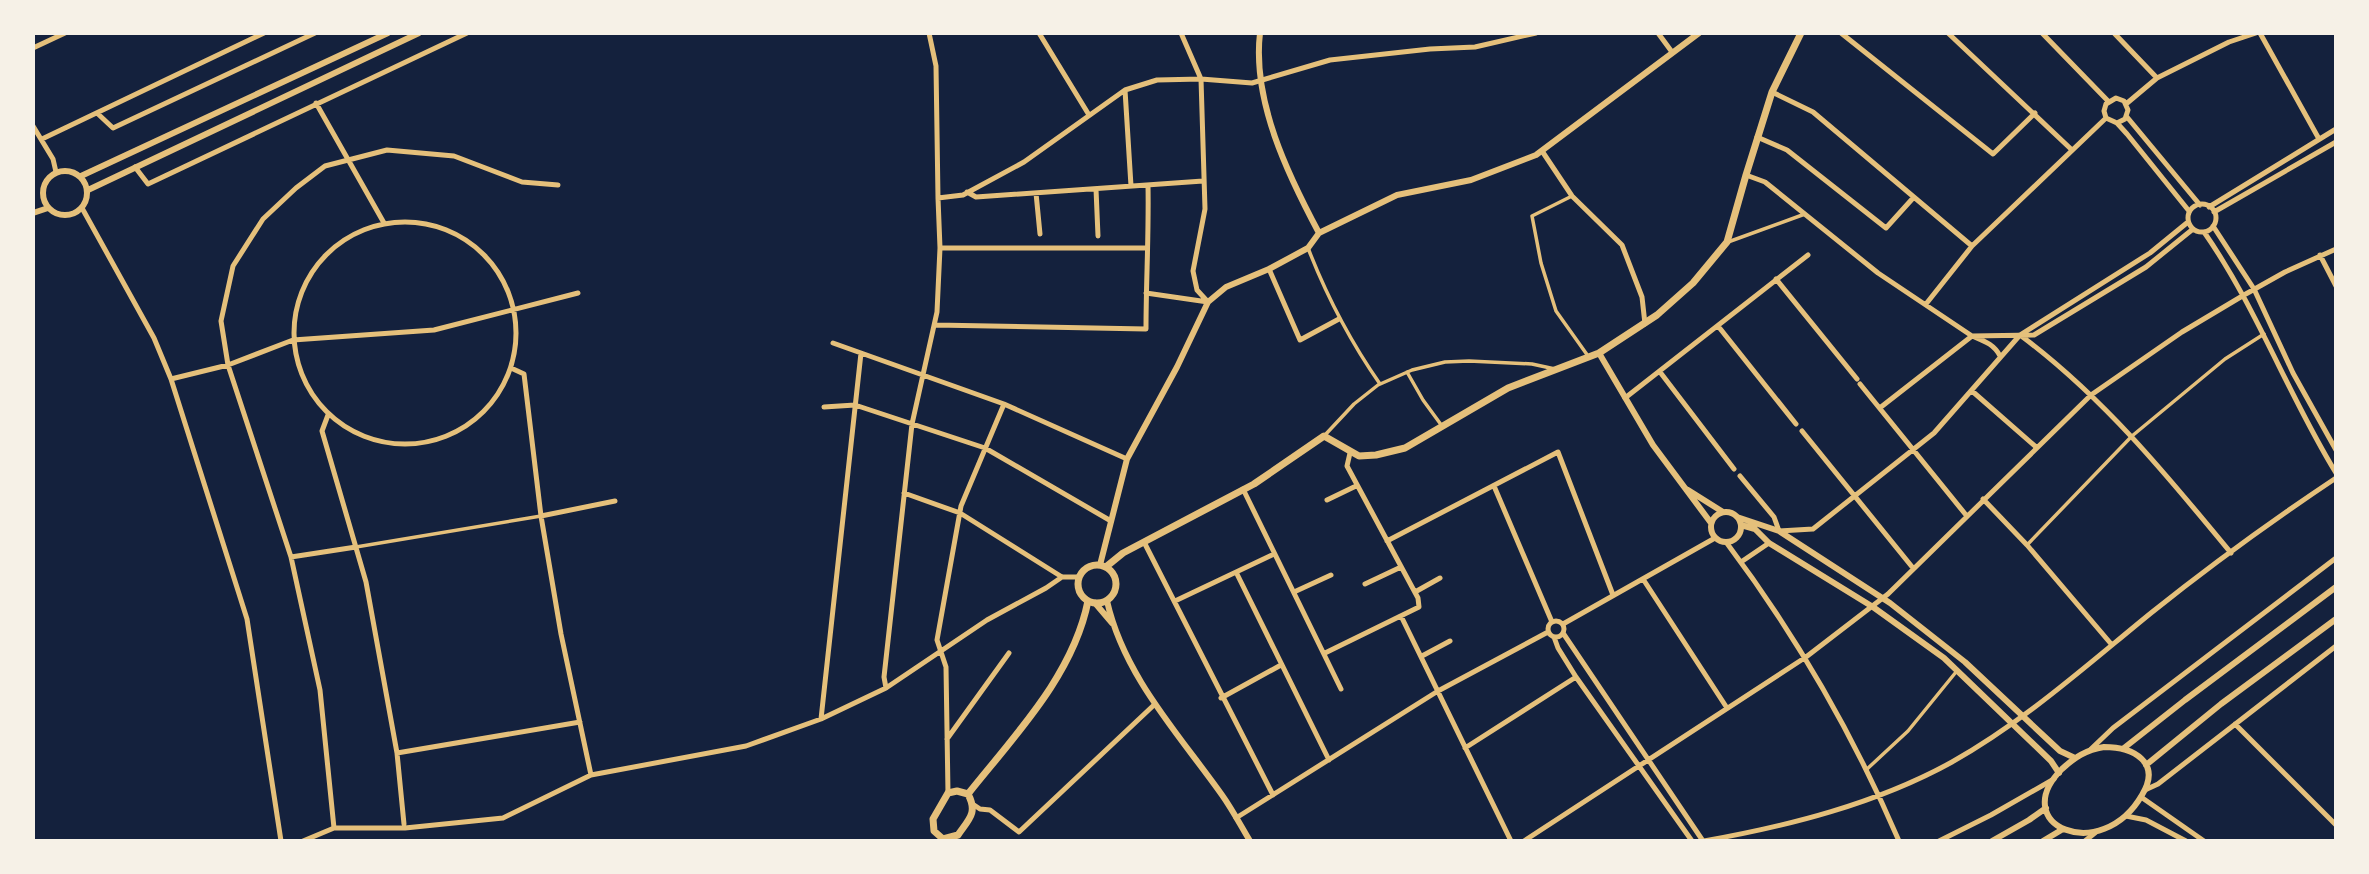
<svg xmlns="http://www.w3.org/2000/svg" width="2369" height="874" viewBox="0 0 2369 874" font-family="'Fira Sans',sans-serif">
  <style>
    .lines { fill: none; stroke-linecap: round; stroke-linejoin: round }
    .pedestrian { stroke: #e5c07b; stroke-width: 3.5 }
    .minor { stroke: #e5c07b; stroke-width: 5 }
    .tertiary { stroke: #e5c07b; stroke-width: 6 }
    .secondary { stroke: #e5c07b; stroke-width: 7 }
  </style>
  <rect width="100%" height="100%" fill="#14213d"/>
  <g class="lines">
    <path class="pedestrian" d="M1572 196 1532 216 1541 263 1556 311 1588 356
      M1728 242 1805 214
      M1308 248C1327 297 1350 341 1380 384
      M1407 372 1423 400 1442 426
      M1325 435 1354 404 1378 385 1412 370 1445 362 1469 361 1532 364 1555 369
      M2027 545 2132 436 2225 359 2264 334
      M356 547 541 516
      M1866 770 1908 731 1956 672"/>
    <path class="minor" d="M929 33 936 66 938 198
      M1039 33 1089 115
      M1181 33 1201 79 1205 209 1193 271 1197 290 1208 302
      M1658 33 1672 52
      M1841 33 1993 154 2035 113
      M1948 33 2072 150
      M2042 33 2108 101
      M2114 33 2157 78
      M2260 33 2319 139
      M33 48 65 33
      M1125 90 1131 186
      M1772 92 1813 112 1972 246
      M316 103 384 223
      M2126 104 2157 78 2229 42 2256 33
      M97 113 113 128 315 33
      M2127 117 2200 205
      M2117 123 2125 119 2128 110 2124 101 2116 98 2106 104 2104 111 2106 118 2117 123 2127 134 2189 211
      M33 126 53 159 56 172
      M1757 137 1787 150 1886 228 1914 197
      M42 139 264 33
      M1542 151 1572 196 1622 245 1642 297 1645 324
      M135 167 148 184 467 33
      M1746 175 1765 182 1878 273 1972 336 2034 335 2146 267 2193 229
      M1096 189 1098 236
      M967 192 976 197 1203 181
      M1036 193 1040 234
      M2188 218a14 14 0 1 1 28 0a14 14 0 1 1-28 0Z
      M2209 207 2336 129
      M82 208 154 338 171 379 247 619 281 841
      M2214 212 2336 142
      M294 333a111 111 0 1 1 222 0a111 111 0 1 1-222 0Z
      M2213 226 2254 289 2293 373 2336 450
      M2204 232C2257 308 2288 395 2336 473
      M940 248H1146
      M2320 255 2336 286
      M1269 269 1300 340 1339 319
      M1776 279 1857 379
      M1146 293 1208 302
      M1926 304 1972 246 2106 118
      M935 325 1146 329C1146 281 1149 233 1148 185
      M1718 326 1796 424
      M2020 335C2102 396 2166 474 2231 553
      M833 343 1004 404 1127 459
      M511 368 524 374 541 516 561 634 591 775
      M1660 372 1734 469
      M171 379 228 365 293 340 434 330 578 293
      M1860 384 1966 515
      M1972 391 2036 447
      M1625 398 1808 255
      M824 407 855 405 985 448 1111 521
      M1881 407 1972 336C1984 341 1994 344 2000 356
      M328 415 322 431 366 582 397 753 404 824
      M1802 431 1913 568
      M1740 476 1774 517 1779 531 1813 529 1934 433 2020 335 2150 253 2188 222
      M1494 486 1552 622
      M1243 489 1341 689
      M904 493 960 513 1062 577H1079
      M1983 499 2027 545 2112 645
      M1327 500 1356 486
      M541 516 615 501
      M1387 541 1558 452 1613 595
      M1144 542 1273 795
      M1726 542C1796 635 1853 734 1899 841
      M291 557 356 547
      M1741 562 1769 543
      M1237 574 1329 760
      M1643 579 1727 708
      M1365 584 1401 567
      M1294 592 1331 575
      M1415 592 1440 578
      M1175 601 1274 554
      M1401 616 1511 841
      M1548 629a8 8 0 1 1 16 0a8 8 0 1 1-16 0Z
      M1563 624 1715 538
      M1563 633 1703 841
      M1554 637 1558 648 1576 677 1692 841
      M1325 653 1419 607 1418 598 1347 466 1350 453
      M1422 656 1450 641
      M886 688 884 677 912 424 937 312 940 248 938 198 963 195 1024 162 1125 90 1157 80 1201 79 1252 83 1330 60 1430 49 1475 47 1536 33
      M1221 698 1281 665
      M821 719 861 353
      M2235 724 2336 825
      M947 739 1009 653
      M1465 748 1576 677
      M2091 749 2113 728 2336 558
      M397 753 580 722
      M2145 790 2158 784 2336 646
      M948 793 946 667 937 640 961 506 1004 404
      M2141 797 2204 841
      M974 805 980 809 990 810 1019 832 1155 704
      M2126 816 2146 820 2186 841
      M1236 818 1438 691 1548 632
      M334 828 320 690 291 557 228 365 221 321 233 266 263 219 296 188 325 166 387 150 454 156 522 182 558 185
      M303 841 334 828H405L503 818 591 775 746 746 821 719 886 688 987 620 1046 588 1062 577
      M1524 841 1806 657 1888 594 2091 395 2182 332 2244 295 2285 272 2336 249
      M1704 841C1788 826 1876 804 1952 762 2025 721 2087 665 2151 613 2211 565 2273 520 2336 478
      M1939 841 1991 815 2054 779
      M2085 841 2096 832"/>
    <path class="tertiary" d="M1260 33C1252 101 1288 175 1319 233
      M43 193a22 22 0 1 1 44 0a22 22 0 1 1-44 0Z
      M81 176 388 33
      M88 190 419 33
      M33 213 48 208
      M1599 353 1653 445 1711 523
      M1688 490 1723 512
      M1711 527a15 15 0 1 1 30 0a15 15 0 1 1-30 0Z
      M1737 517 1779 531 1890 603 1965 662 2060 751 2075 758
      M1741 525 1755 529 1769 543 1873 607 1944 658 2051 761 2059 773
      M1100 565 1127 459 1177 367 1208 302 1226 287 1269 269 1308 248 1319 233 1397 195 1471 180 1536 155 1699 33
      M1107 601C1124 676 1178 733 1222 795 1232 809 1241 826 1250 841
      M1095 603 1112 623
      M2104 747C2133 747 2162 762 2142 795 2101 866 2006 825 2062 769 2075 757 2086 750 2104 747Z
      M2124 748 2185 700 2336 587
      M2146 765 2221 704 2336 619
      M1992 841 2029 820 2046 808
      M2043 841 2063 829"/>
    <path class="secondary" d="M1078 584a19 19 0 1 1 38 0a19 19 0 1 1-38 0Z
      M1107 566 1123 553 1254 484 1324 436 1359 456 1376 455 1405 448 1508 388 1599 353 1657 315 1693 283 1727 242 1746 175 1772 92 1801 33
      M957 791 968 794C978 813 969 819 958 835L943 839 934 831 933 819 948 793Z
      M968 794C1014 736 1073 676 1088 601"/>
  </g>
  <rect width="2369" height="874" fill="none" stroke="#f6f1e7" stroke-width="70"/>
</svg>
